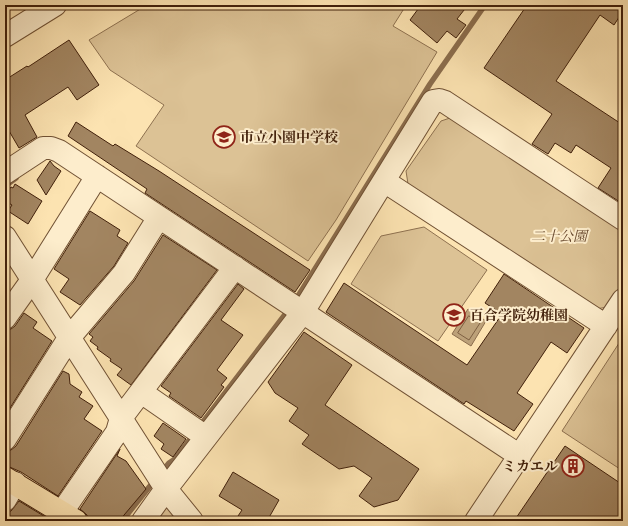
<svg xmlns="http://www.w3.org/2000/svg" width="628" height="526" viewBox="0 0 628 526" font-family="Vollkorn,'Noto Serif JP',serif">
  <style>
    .green { fill: #dcc295; stroke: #8e7150 }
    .water { fill: #bca179; stroke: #8b6d4d }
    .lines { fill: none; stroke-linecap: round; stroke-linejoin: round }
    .shore { stroke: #7e6042; stroke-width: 1 }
    .stream { stroke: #8b6d4d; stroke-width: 5.5 }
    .building { fill: #a28561; stroke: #41200b }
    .minor-casing { stroke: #705134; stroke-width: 24 }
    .major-casing { stroke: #41200b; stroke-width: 24 }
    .minor { stroke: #fdedcc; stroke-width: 22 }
    .major { stroke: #fce3b1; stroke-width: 22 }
    .labels { text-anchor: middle; stroke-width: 4; stroke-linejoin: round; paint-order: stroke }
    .poi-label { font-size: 14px; font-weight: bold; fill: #41200b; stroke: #fdedcc; text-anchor: start }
    .park-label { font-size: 14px; font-style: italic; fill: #68482e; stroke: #fdedcc }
  </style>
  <rect width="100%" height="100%" fill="#fce3b1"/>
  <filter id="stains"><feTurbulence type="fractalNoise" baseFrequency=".005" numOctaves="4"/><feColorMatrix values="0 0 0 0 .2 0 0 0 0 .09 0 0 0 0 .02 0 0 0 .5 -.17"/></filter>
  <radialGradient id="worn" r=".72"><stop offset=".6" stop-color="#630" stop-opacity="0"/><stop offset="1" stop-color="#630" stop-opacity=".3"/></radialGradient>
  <path class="green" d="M147 5H403L405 7 393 26 437 52 336 220 308 261 136 146 164 105 110 70 89 40Z
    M453 117 623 230V282L607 307 596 309 408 184 406 171 441 121Z
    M424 227 487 270 438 341 351 284 381 236Z
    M623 337V471L562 431Z
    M164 504 179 521H155Z"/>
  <path class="water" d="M468 309 486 321 471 346 452 334Z"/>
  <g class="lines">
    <path class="shore" d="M469 316 480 323 469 340 458 333Z"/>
    <path class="stream" d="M5 186 16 178
      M295 301 430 84 485 5
      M199 427 290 308
      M161 473 169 463 175 459 194 434
      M122 521 154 481"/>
  </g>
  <path class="building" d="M421 5H468L457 19 466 25 456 38 447 31 437 43 410 20Z
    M527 5H623V11L614 25 600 15 556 81 623 125V204L598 188 611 168 576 145 571 153 555 143 548 154 532 144 552 114 484 68Z
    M69 40 99 85 77 100 68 87 25 115 37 137 19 148 5 124V80L27 66 28 67Z
    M76 122 113 146 115 144 159 171 310 270 295 292 145 193 147 189 68 136Z
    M50 161 54 166 61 171 46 195 37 180Z
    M15 184 42 201 28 224 8 211 12 205 5 201V195L11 187 13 188Z
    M90 211 120 230 117 236 128 243 114 266 80 305 60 292 69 279 54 269Z
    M163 235 217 270 131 385 117 375 122 369 110 361 111 359 97 349 98 347 90 341 93 337 89 334 134 281Z
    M504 274 584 328 567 353 551 342 517 393 533 404 514 431 466 401 464 404 326 312 344 283 467 365 502 314 485 303Z
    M238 284 244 289 221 320 243 335 217 370 227 378 221 385 224 387 201 418 169 396 171 393 161 386Z
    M24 313 37 322 33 328 52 341 5 416V330L11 329 15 326Z
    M304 332 352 365 325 405 419 469 398 500 374 507 359 496 372 478 354 466 339 469 302 444 309 435 289 421 298 408 275 393 268 382Z
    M63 371 69 374 70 384 82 392 79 397 93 406 84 419 102 431 58 496 21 472 5 465V451L11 450 16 446Z
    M163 423 186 439 173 457 161 449 164 444 154 436Z
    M565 446 623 485V521H514Z
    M120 449 117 456 126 461 146 489 119 521H88L87 515 80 509Z
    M233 472 279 500 267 521H246L238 516 242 510 219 496Z
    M19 501 52 521H5V512L11 511Z"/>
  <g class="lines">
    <g class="minor-casing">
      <path id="minor" d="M5 36 55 5
        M5 173 43 148H51L59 151 520 456
        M384 181 606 326
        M5 237 156 473 166 489 192 521
        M5 318 32 280 97 176
        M141 392 206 437
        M5 439 69 338 124 273 159 217
        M5 500 15 483
        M62 512 117 432 121 418 235 267
        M143 521 166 489 303 312 433 101 439 100 445 102 623 219
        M476 521 623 300"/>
    </g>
    <g class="major-casing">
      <path id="major" d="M5 478 76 521"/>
    </g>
    <use href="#minor" class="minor"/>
    <use href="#major" class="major"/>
  </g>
  <defs>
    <g id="school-ring" transform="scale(1.15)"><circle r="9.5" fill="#fdedcc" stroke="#8f2418" stroke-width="1.5"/><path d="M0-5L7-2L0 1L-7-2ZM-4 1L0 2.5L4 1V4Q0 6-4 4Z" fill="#8f2418"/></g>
    <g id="building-ring" transform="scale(1.15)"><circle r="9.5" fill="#fdedcc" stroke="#8f2418" stroke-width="1.5"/><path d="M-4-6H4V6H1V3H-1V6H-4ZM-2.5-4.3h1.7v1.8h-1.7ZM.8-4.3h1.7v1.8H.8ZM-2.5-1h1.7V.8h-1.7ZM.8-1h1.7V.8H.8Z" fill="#8f2418"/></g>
  </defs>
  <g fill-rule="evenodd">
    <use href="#school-ring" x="224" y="137"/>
    <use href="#school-ring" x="454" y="315"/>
    <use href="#building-ring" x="573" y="466"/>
  </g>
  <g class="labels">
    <g class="poi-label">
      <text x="240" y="142">市立小園中学校</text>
      <text x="470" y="320">百合学院幼稚園</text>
      <text x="558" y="471" text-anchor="end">ミカエル</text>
    </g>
    <g class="park-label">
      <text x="559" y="241">二十公園</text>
    </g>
  </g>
  <rect width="628" height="526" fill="none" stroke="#fce3b1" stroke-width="20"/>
  <rect x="6" y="6" width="616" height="514" fill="none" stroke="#41200b" stroke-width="2"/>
  <rect x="10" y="10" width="608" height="506" fill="none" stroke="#41200b"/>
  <rect width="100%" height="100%" filter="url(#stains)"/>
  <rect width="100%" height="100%" fill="url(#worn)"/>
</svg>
